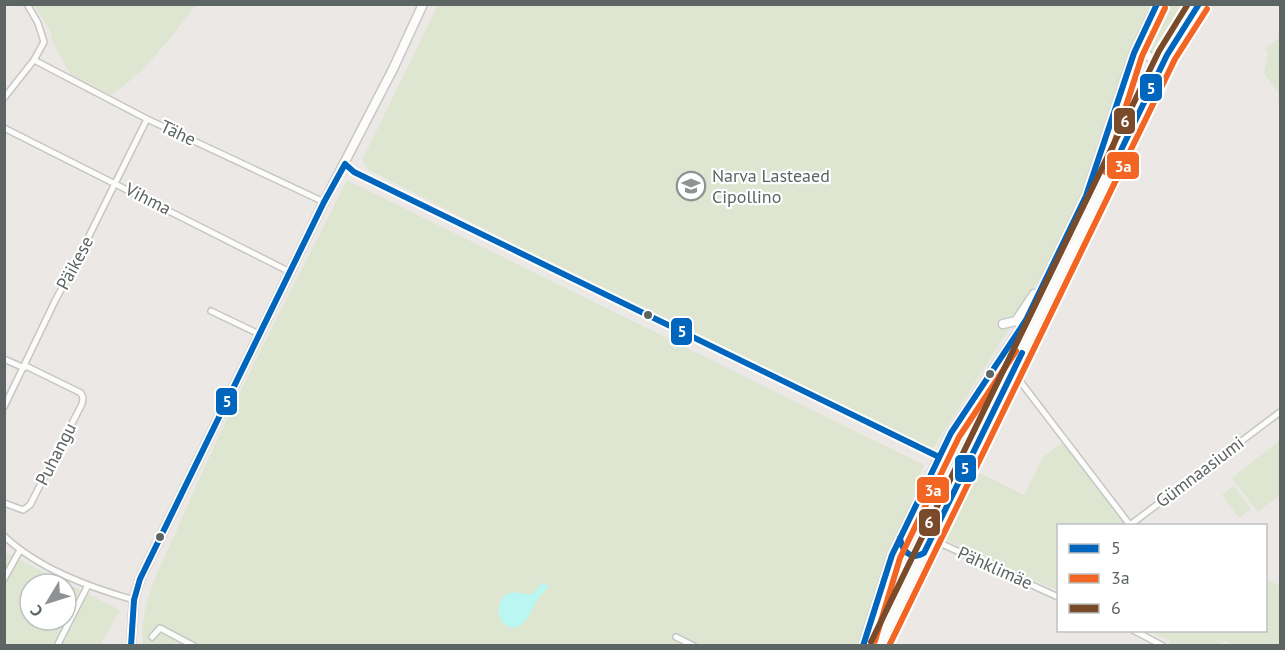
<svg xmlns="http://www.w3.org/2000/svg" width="1285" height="650" viewBox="0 0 1285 650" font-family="'PT Sans',sans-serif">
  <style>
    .green { fill: #dee6d2; fill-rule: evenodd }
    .water { fill: #baf7f3 }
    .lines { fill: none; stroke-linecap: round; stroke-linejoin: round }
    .street-casing { stroke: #c6c6c5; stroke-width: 8 }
    .secondary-casing { stroke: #c8c7c6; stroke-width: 11 }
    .street { stroke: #fcfcfb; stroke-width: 5 }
    .secondary { stroke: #fcfcfb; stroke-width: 8 }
    .bus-1-casing { stroke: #fff; stroke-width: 10 }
    .bus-2-casing { stroke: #fff; stroke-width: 10 }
    .bus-3-casing { stroke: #fff; stroke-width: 10 }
    .bus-1 { stroke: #0065bd; stroke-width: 6 }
    .bus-2 { stroke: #f26522; stroke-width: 6 }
    .bus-3 { stroke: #7a4b2a; stroke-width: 6 }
    .bus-dot { fill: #5c6464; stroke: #fff; stroke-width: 2 }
    .labels { text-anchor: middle; stroke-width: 4.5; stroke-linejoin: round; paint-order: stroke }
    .street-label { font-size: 18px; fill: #5c6464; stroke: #fff }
    .poi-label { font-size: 18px; fill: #5c6464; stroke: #fff; text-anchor: start }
    .line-badge { stroke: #fff; stroke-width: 2 }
    .badge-label { font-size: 16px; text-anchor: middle; font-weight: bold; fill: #fff }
  </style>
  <rect width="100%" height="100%" fill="#ece8e6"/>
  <path class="green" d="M34 5H196C171 37 146 72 111 95L71 75 52 41 51 32Z
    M438 5H1149L1096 169 1045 272 1030 292 1017 317 930 453 776 378 369 170 362 160Z
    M1165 5H1193L1163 53 1154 56 1149 53 1147 43Z
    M1280 37V107L1277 98 1279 97V94L1264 73 1268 53 1265 49Z
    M347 180 924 465 861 645 143 646C138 603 163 563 179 525 229 407 290 294 347 180Z
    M1014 349 995 390 990 410 976 438 966 429 960 427Z
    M955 438H962L965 440 967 449 954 474 951 488 921 550 918 553H911L906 548 907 543 921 515 923 501Z
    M1280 440V495L1258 512 1232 478Z
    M1063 442 1127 525 1058 526V591L937 536 970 468 1024 495 1043 457Z
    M1234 486 1251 509 1239 518 1222 495Z
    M4 552 120 610 100 645H5ZM30 584H66V620H30Z
    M898 554 904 560 914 565 874 645H869Z
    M1266 579 1280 586V645H1233L1224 641 1219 645H1172L1169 640 1148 631 1266 630Z"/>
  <path class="water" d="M542 583 549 586C545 592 539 595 536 602 529 614 528 624 513 628 495 625 495 601 508 594 515 590 525 595 533 594Z"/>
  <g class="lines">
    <g class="street-casing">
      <path id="street" d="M34 60 147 119 324 202
        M4 98 34 60 44 42 38 23 27 4
        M4 128 290 272
        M345 164 354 172 939 457
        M211 311 259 334
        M4 359 24 368
        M1013 372 1130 525 1280 412
        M4 407 55 301 83 248 147 119
        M4 503 23 510 30 505 82 404 83 398 81 393 26 366
        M4 536C39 569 89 587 134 600
        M931 539 1058 597
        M4 579 20 550
        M1133 630 1163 646
        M152 637 160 628 194 646
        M676 637 694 646
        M57 646 88 585"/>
    </g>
    <g class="secondary-casing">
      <path id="secondary" d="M1142 38 1143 52C1152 60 1156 60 1167 55
        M1003 324 1016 321 1034 294
        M951 433C963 432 975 438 974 452
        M900 539C901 552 912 562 924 553
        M131 646 134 600 140 579 324 202 393 69 423 4
        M863 646 892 555 951 433 1026 320 1086 196 1134 53 1157 4
        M879 646 1167 55 1199 4"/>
    </g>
    <use href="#street" class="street"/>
    <use href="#secondary" class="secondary"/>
    <g class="bus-1-casing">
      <path id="bus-1" d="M345 164 354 172 939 457
        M1109 175 1167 55 1199 4
        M900 538C902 551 911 561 924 553L1022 353
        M131 646 134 600 140 579 324 202 345 164
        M863 646 892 555 951 433 1026 320 1086 196 1134 53 1157 4"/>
    </g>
    <g class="bus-2-casing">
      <path id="bus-2" d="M1105 172 1142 56 1165 8
        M875 641 900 558 959 437 1016 351
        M889 646 1175 59 1207 9"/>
    </g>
    <g class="bus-3-casing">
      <path id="bus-3" d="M871 642 1159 51 1188 4"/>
    </g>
    <use href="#bus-1" class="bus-1"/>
    <use href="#bus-2" class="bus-2"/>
    <use href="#bus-3" class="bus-3"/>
  </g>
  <defs>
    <g id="school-ring" transform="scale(1.5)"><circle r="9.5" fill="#fff" stroke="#8e9292" stroke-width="1.5"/><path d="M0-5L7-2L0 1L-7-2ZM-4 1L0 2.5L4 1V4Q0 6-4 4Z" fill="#8e9292"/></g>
  </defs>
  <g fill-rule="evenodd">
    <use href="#school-ring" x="691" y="186"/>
  </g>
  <g class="bus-dot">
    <circle cx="648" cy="315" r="5"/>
    <circle cx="990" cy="374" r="5"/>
    <circle cx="160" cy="537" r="5"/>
  </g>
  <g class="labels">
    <g class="street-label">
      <text transform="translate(178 133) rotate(25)" y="6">Tähe</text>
      <text transform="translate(148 199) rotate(27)" y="6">Vihma</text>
      <text transform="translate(75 263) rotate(-62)" y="6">Päikese</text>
      <text transform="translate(56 454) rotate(-63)" y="6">Puhangu</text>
      <text transform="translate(1200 472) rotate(-37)" y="6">Gümnaasiumi</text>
      <text transform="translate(995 568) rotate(24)" y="6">Pähklimäe</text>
    </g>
    <g class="poi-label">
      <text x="712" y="182">Narva Lasteaed<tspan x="712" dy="21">Cipollino</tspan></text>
    </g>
  </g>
  <g class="line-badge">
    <rect x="1139" y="73" width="24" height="29" rx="6" fill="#0065bd"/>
    <rect x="1113" y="107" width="23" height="28" rx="6" fill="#7a4b2a"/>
    <rect x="1106" y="151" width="34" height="29" rx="6" fill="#f26522"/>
    <rect x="670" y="317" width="23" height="29" rx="6" fill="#0065bd"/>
    <rect x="215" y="387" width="23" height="29" rx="6" fill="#0065bd"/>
    <rect x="954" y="454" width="23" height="29" rx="6" fill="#0065bd"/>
    <rect x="916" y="476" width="34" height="28" rx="6" fill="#f26522"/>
    <rect x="918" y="508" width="23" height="29" rx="6" fill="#7a4b2a"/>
  </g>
  <g class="badge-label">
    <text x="1151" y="94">5</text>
    <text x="1125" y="127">6</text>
    <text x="1123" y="172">3a</text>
    <text x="682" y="337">5</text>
    <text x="227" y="407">5</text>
    <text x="965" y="474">5</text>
    <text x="933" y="496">3a</text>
    <text x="929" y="528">6</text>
  </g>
  <rect width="1285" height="650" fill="none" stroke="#5c6464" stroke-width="12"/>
  <rect x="1057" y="524" width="210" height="108" fill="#ffffff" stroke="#bec1c1" stroke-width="1.5"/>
  <rect x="1069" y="544" width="30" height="9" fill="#0065bd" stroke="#bec1c1" stroke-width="1.5"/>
  <text x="1111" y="554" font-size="18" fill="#5c6464">5</text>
  <rect x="1069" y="574" width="30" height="9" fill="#f26522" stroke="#bec1c1" stroke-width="1.5"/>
  <text x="1111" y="584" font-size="18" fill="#5c6464">3a</text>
  <rect x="1069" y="604" width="30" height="9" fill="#7a4b2a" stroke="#bec1c1" stroke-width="1.5"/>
  <text x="1111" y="614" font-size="18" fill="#5c6464">6</text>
  <g transform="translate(48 602) rotate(232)"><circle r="28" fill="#ffffff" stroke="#bec1c1" stroke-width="1.5"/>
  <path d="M0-4.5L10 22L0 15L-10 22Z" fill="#8e9292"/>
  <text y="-9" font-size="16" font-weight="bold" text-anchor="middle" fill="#5c6464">С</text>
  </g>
</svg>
